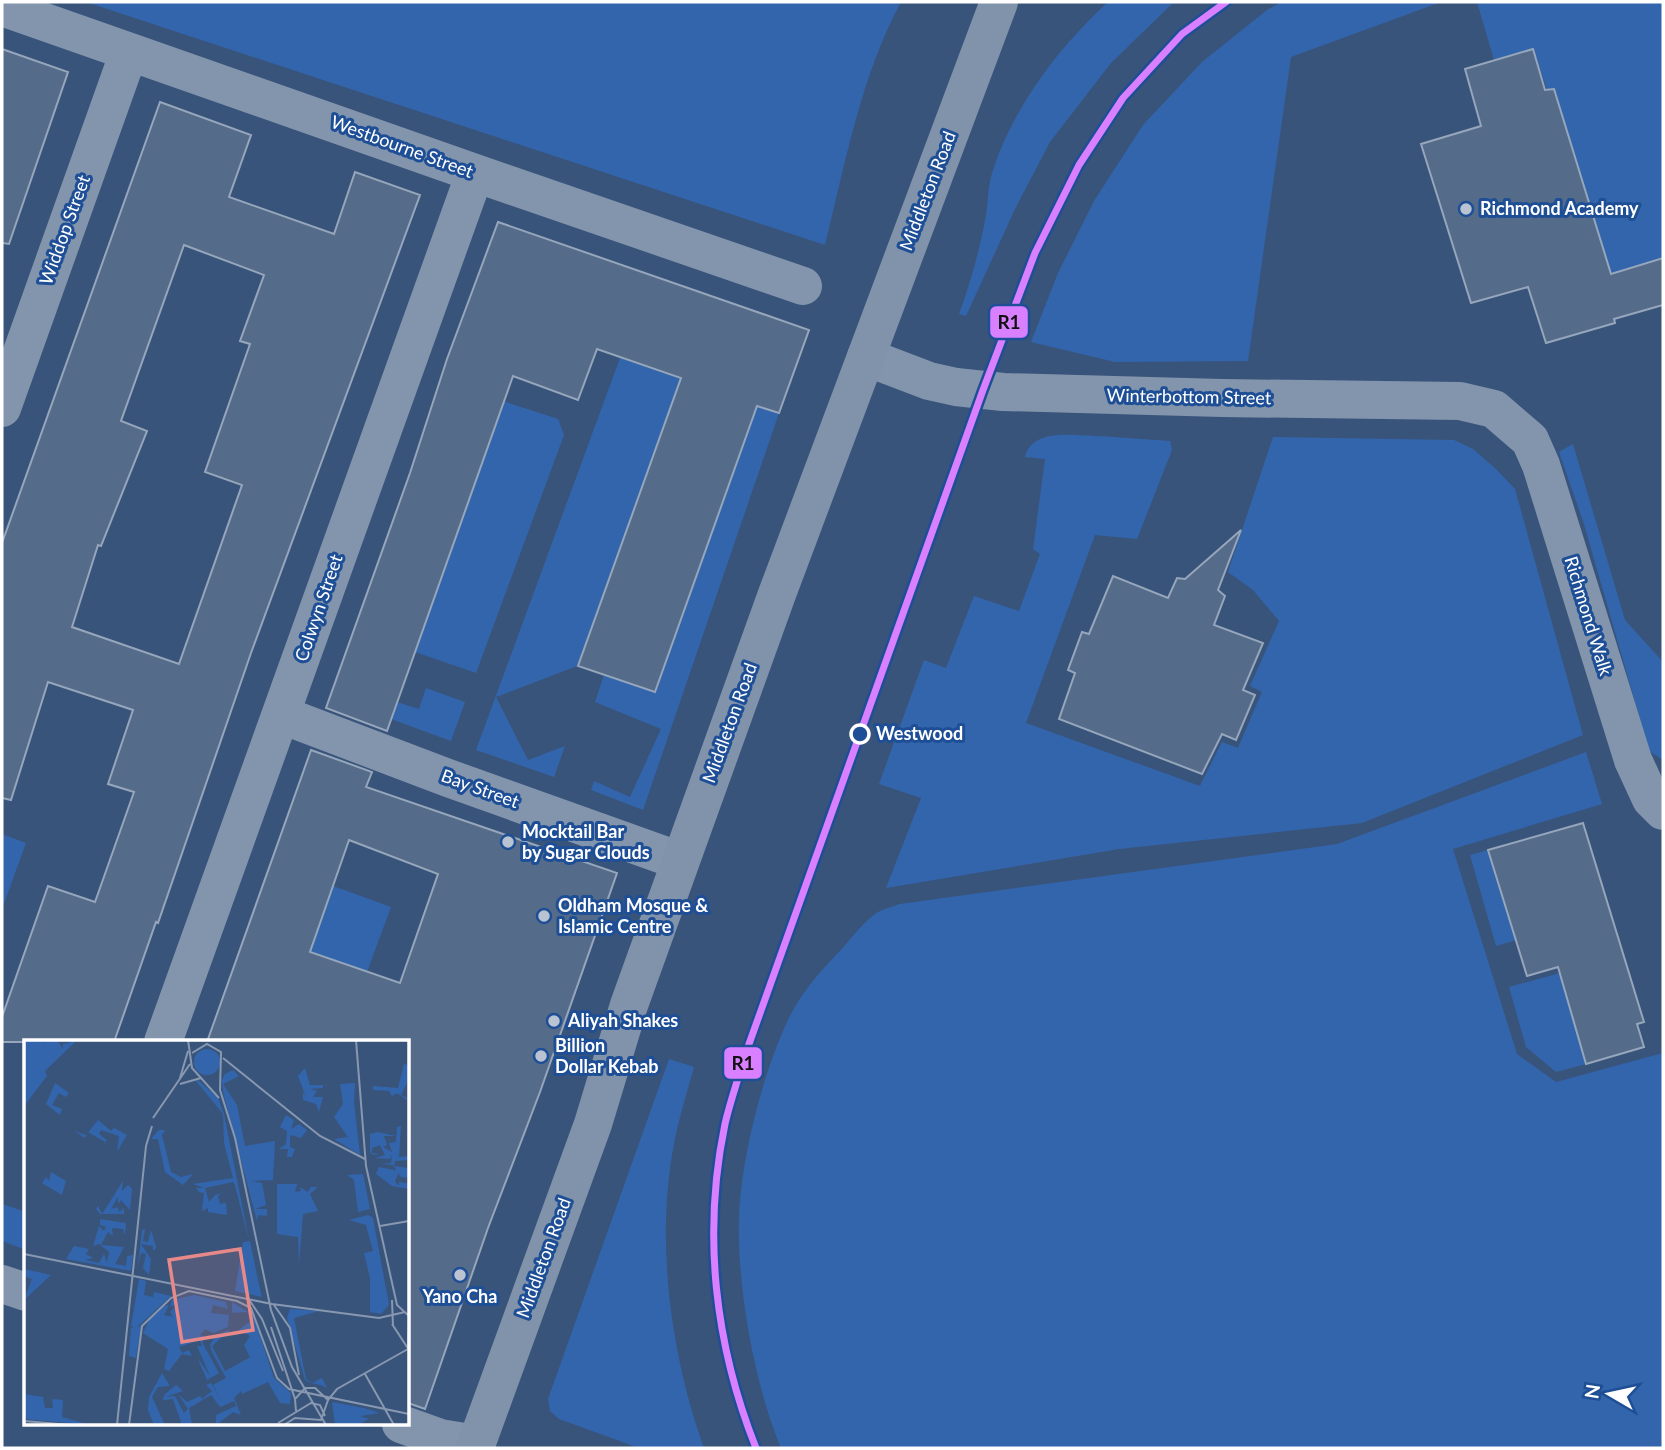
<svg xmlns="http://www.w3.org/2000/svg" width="1665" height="1450" viewBox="0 0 1665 1450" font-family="Lato,sans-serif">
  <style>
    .green { fill: #3365ac }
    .building { fill: #556b8a; stroke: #96a6bb; stroke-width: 2; fill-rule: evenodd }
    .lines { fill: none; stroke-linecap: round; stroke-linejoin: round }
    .minor { stroke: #8395ad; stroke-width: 38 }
    .major { stroke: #8093ab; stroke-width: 38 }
    .rail-1-casing { stroke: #1e4f96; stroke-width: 12 }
    .rail-1 { stroke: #d880ff; stroke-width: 7 }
    .poi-dot { fill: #bac3d1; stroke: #1e4f96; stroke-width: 2.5 }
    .stop-dot { fill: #1e4f96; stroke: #fff; stroke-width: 3.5 }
    .labels { text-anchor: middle; stroke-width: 6; stroke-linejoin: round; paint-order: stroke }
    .street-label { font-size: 18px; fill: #fff; stroke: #1e4f96 }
    .poi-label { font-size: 18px; font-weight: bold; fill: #fff; stroke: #1e4f96; text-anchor: start }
    .stop-label { font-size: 18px; font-weight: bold; fill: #fff; stroke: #1e4f96; text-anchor: start }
    .inset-road { fill: none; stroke: #8898b0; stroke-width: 2 }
    .view { fill: #e88989; fill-opacity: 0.15; stroke: #e88989; stroke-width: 3.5 }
    .inset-edge { fill: none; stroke: #fff; stroke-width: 3.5 }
    .line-badge { stroke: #1e4f96; stroke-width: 2.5 }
    .pale-badge-label { font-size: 19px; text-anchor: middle; font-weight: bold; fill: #111 }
  </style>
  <rect width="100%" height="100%" fill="#39547b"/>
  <path class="green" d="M86 2H901C861 76 845 164 825 245Z
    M1108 2H1174L1111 63 1050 142 1015 209 966 316 959 314C971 281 980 249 986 215 988 202 988 186 992 173 1013 107 1058 48 1108 2Z
    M1281 2H1441L1291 57 1248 361 1115 362 1031 342 1058 273 1094 201 1143 125 1202 62 1267 10Z
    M1477 2H1663V258L1611 274 1533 49 1494 60Z
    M620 358 779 413 643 810 591 790 594 781 630 797 661 729 595 702 604 675 656 692 753 414 678 387 577 666 496 697 528 760 565 746 554 777 476 750Z
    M503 401 558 419 564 435 476 673 415 652Z
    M1099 436 1170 441 1172 450 1137 539 1095 535 1026 723 1200 786 1222 742 1238 748 1262 692 1250 686 1279 621 1253 590 1228 572 1273 437 1454 440 1473 449 1496 469 1515 489 1583 735 1362 823 1119 849 886 888 921 798 879 784 924 660 946 668 974 596 1019 611 1040 554 1033 549 1045 459 1025 457C1032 427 1076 436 1099 436Z
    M1573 444 1625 620 1663 662V760L1649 751 1584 524 1559 452Z
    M426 688 465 702 451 741 391 719 397 702 419 709Z
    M1586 752 1602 804 1453 849 1517 1054 1556 1082 1663 1053V1448H781C755 1386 737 1288 739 1220 740 1162 763 1072 788 1020 799 996 817 975 835 956 848 943 860 925 875 914 882 909 892 907 900 904L1337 844Z
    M2 834 26 843 2 909Z
    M1488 850 1500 889 1548 931 1496 946 1470 855Z
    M333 886 391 907 367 972 310 952Z
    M1560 973 1586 1064 1556 1072 1526 1047 1509 987Z
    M669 1059 694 1067C687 1092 679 1118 674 1144 655 1241 671 1356 704 1448H639L559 1419 550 1411 548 1399Z
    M2 1204 26 1212V1250L2 1241Z"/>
  <path class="building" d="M2 49 68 72 9 244 2 243Z
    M1533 49 1545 90 1554 89 1611 274 1663 258V305L1614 319 1615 323 1546 343 1528 287 1471 303 1421 144 1481 126 1465 69Z
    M160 102 251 135 229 197 334 234 355 172 420 195 251 653 158 923 156 922 114 1042H2V1017L48 886 95 902 134 792 108 784 133 710 48 682 11 800 2 798V543ZM184 245 264 275 240 341 250 344 205 472 242 485 179 664 72 627 98 545 101 546 147 431 121 421Z
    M498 222 809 330 779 413 757 406 655 692 578 666 681 378 597 349 578 400 513 376 387 731 326 708 410 473 447 359Z
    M1241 530 1218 590 1225 596 1214 625 1263 643 1243 690 1255 695 1236 740 1222 734 1202 774 1059 719 1075 673 1068 670 1082 632 1089 634 1113 576 1168 598 1177 578 1185 579Z
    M311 750 372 772 366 787 617 873 540 1092 488 1228 425 1409 408 1403V1042H207ZM349 840 438 874 400 983 310 952Z
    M1583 823 1644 1022 1637 1024 1644 1047 1586 1064 1558 967 1527 976 1488 850Z"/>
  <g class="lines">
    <path class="minor" d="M2 7 475 173 803 286
      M866 357 929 381 956 387 1003 392 1222 398 1460 401 1494 409 1530 440 1541 465 1633 760 1651 799 1663 811
      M2 408 129 52
      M282 715 448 778 680 861
      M163 1042 475 173
      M2 1284 26 1292
      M401 1424 440 1438 477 1444"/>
    <path class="major" d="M475 1448 593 1124 629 1005 777 594 999 2"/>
    <g class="rail-1-casing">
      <path id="rail-1" d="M756 1448C715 1345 702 1234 725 1124 730 1102 738 1080 744 1058L983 390 1035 253 1079 165 1123 98 1182 34 1226 2"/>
    </g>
    <use href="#rail-1" class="rail-1"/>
  </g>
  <g class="poi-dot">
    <circle cx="1466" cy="209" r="7"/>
    <circle cx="508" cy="842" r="7"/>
    <circle cx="544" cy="916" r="7"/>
    <circle cx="554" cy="1021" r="7"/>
    <circle cx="541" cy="1056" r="7"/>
    <circle cx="460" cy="1275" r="7"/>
  </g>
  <circle class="stop-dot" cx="860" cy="734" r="9"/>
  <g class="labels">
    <g class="street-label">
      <text transform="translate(402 147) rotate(20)" y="6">Westbourne Street</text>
      <text transform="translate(928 191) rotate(-69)" y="6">Middleton Road</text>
      <text transform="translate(65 230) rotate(-70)" y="6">Widdop Street</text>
      <text transform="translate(1189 397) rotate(1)" y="6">Winterbottom Street</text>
      <text transform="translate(319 608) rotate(-71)" y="6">Colwyn Street</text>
      <text transform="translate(1588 616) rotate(73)" y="6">Richmond Walk</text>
      <text transform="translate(730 723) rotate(-70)" y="6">Middleton Road</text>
      <text transform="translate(480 789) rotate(20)" y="6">Bay Street</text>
      <text transform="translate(544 1258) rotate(-70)" y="6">Middleton Road</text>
    </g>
    <g class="poi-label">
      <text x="1480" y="215">Richmond Academy</text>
      <text x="522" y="838">Mocktail Bar<tspan x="522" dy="21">by Sugar Clouds</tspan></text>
      <text x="558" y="912">Oldham Mosque &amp;<tspan x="558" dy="21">Islamic Centre</tspan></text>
      <text x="568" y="1027">Aliyah Shakes</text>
      <text x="555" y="1052">Billion<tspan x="555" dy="21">Dollar Kebab</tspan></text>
      <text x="460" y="1303" text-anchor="middle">Yano Cha</text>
    </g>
    <g class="stop-label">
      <text x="876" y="740">Westwood</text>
    </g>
  </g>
  <g transform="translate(24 1040)">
    <rect width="385" height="385" fill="#39547b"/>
    <path d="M0 0H19L20 4 21 0H33L39 9V4L46 3 42 0H53L21 31 23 36 0 66ZM170 22a13 13 0 1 1 26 0a13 13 0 1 1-26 0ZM380 24 385 25V39L377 55 383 58V60L373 53 368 56 365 51 349 50V46L374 48ZM281 28 286 45H299V48L286 49 293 51 289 57H299L295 72 292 64 279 60V52L282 57 274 36ZM209 30 215 36 199 44 213 65 221 106 251 101 249 140 227 141 238 143 242 165 231 169H243V176L234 175 233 181 199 52 198 40 201 34ZM174 40 194 58 200 74 225 200 200 103 199 74 172 41 150 51ZM31 43 45 53 42 57 35 53 28 65 38 69 36 75 22 64ZM331 43 330 62 336 115 310 99 324 97 310 77 319 64 316 44ZM262 75 270 80 267 89 275 84 283 90 277 98 266 95V107L271 109 268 117H263L264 109H255L262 104 263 91 256 87ZM74 80 87 91 90 88 103 95 93 112 95 96 77 90 75 94 83 100 77 108 81 102 64 92 61 98 50 91 62 95ZM377 86 375 117 385 116V120L371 121 370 126 385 128V138L377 137 369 125 357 124 367 123 368 114 366 119 351 118 361 115 356 105 348 108V113L355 114 349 115 346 112V94L353 92 372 96H360L363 105 359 107 368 112 365 103 372 102 373 87ZM135 90H141L138 95 147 132 157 137 169 134 159 145 141 132 134 99H127ZM355 127 375 131 371 142 375 146V142L385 144V149L368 146 352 134ZM27 132 42 141 38 155 18 143 22 137 25 141ZM339 134 346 169 334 172 330 140 323 135ZM209 138 211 145 209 142 181 148 185 162 191 155 198 153 194 156 196 164 202 163 203 175 184 172V168L178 171 180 153 175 152 172 148H180L169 144ZM99 141 98 151 104 145 108 149 106 170 97 160 94 164V157L87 169 94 167 95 172 100 168V174H76L72 169 74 166 78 174ZM253 144H273L271 152 277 151 276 147 284 152 287 147H294L286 154 294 171 279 174 275 225 274 197 253 194ZM344 175 349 178 365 265 357 274 346 272V238L340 213 349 211 342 185 325 180ZM76 179 102 183 101 195 99 189 88 188 89 196 84 192 77 205 100 207 91 224 102 226 103 216 109 215 107 231 42 219 50 206 65 209 62 214 69 218 61 220 75 223 80 214 83 223 85 212 75 204 69 206 75 186 80 191 82 187 76 185ZM121 189 119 201 124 202 127 190 132 207 131 210H129V206L117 204 127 219 125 235 119 228 122 214 117 213 114 226 118 190ZM226 201 235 245 238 257 211 251 219 202ZM0 229 27 235 0 260 8 239 0 236ZM115 239 122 241 120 255 129 257 130 252 147 256 111 289 107 286ZM170 255 202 262 204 269 189 265 187 273 205 275 204 287 189 293 181 289 176 295 182 298 178 302 195 333 183 340 173 317 186 336 173 306H178L176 300 155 307 158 313 165 310 168 316 158 314 145 331 140 329 144 309 119 293 125 280 140 266 145 265 140 275 149 277 146 272 152 265 146 267 148 260ZM208 262 229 275 250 338 267 353 266 364 256 363 244 342 218 354 217 351 210 358 217 375 209 372 192 385V375L212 366 210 361 196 367 187 355 165 368 168 385H158L149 359 139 360 140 355 152 345 159 351 141 357 151 356 160 373 164 369 154 354 163 362 176 356 178 359 188 351 182 345 187 343 199 363 189 345 202 338 188 312 186 305 192 295 207 289 188 306 201 331 232 314 226 317 220 305 226 296 215 290 228 280 223 272 208 273ZM266 269 295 271 270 278 282 339 288 343 298 338 303 348 297 345 287 343 281 340 263 278ZM117 286 112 318 105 316 107 288ZM138 333 146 346 134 347 128 357 141 385H130L124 370 125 357ZM0 354 19 357 21 368H29L28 359 39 360 38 377 66 385 0 379ZM308 362 340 368 356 373 336 376 345 379 333 385H311Z" fill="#3365ac"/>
    <path class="inset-road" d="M164 0 168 28 195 58M332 0 342 126 373 265 385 276M168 13 183 4 197 12 196 50 211 98 247 270 268 327 302 385M199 18 296 96 341 119M156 38 164 11M156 44 177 38M129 78 166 24M356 186 385 181M0 214 248 264 355 278 381 272M224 258 238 279 259 331M368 260 369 286M250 265 266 288 275 335M368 284 385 310M247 287 271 359M384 307 385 282M341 334 370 385M304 360 313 349 384 309M0 381 47 385M254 383 287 363 296 365 301 376M93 385 122 106 128 86M105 385 118 286 147 258 165 251 213 261 227 268 253 338 265 349 385 374M260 385 271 378 297 380 304 360 291 348H281L271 359 272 371"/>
    <path class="view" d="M216 209 229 290 158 302 145 220Z"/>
    <rect width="385" height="385" class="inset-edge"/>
  </g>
  <g class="line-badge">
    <rect x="989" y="305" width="40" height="34" rx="7" fill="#d880ff"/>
    <rect x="723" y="1046" width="40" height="34" rx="7" fill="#d880ff"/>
  </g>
  <g class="pale-badge-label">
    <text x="1009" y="329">R1</text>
    <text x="743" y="1070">R1</text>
  </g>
  <rect width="1665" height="1450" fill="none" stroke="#ffffff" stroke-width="7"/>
  <g transform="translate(1609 1394) rotate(279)" stroke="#1e4f96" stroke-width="5" paint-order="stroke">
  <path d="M0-5L12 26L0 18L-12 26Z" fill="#ffffff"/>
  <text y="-10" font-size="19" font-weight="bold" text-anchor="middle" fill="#ffffff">N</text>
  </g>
</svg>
